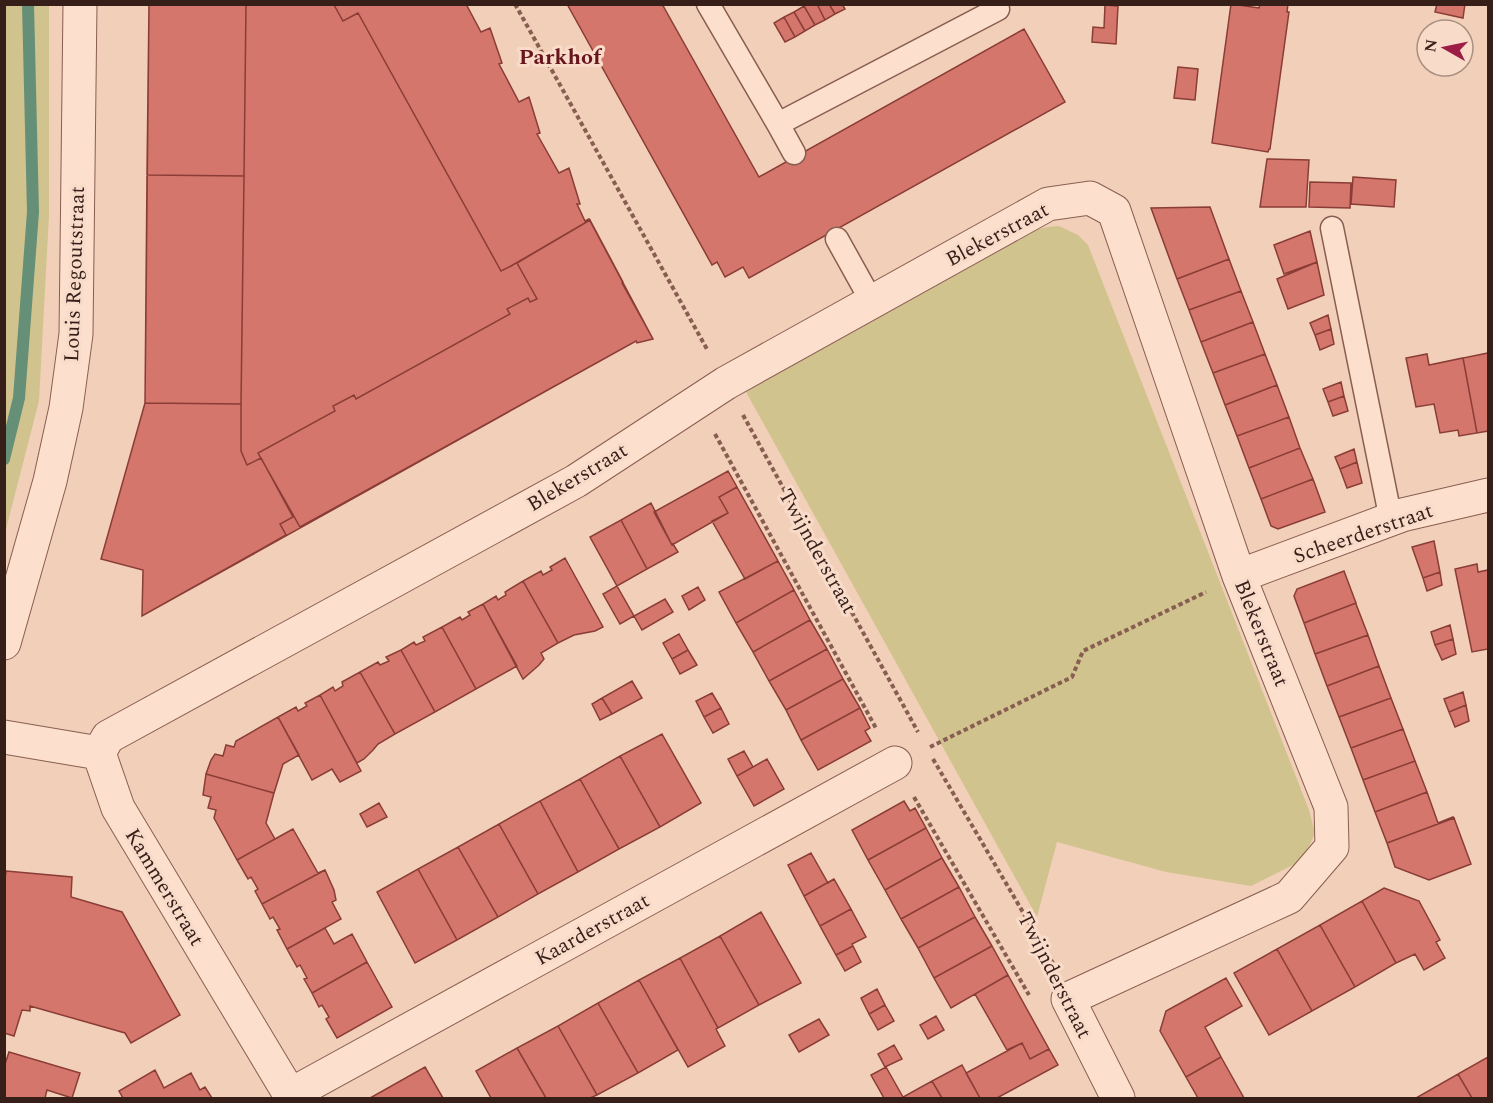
<svg xmlns="http://www.w3.org/2000/svg" width="1493" height="1103" viewBox="0 0 1493 1103" font-family="Spectral,serif">
  <style>
    .green { fill: #d0c38d }
    .lines { fill: none; stroke-linecap: round; stroke-linejoin: round }
    .stream { stroke: #668f78; stroke-width: 12 }
    .building { fill: #d4766b; stroke: #8a3d36; stroke-width: 1.5 }
    .service-casing { stroke: #895e52; stroke-width: 25 }
    .minor-casing { stroke: #895e52; stroke-width: 35 }
    .tertiary-casing { stroke: #895e52; stroke-width: 35 }
    .path { stroke: #895e52; stroke-width: 4; stroke-dasharray: 4.5 3; stroke-linecap: butt }
    .service { stroke: #fcdfcc; stroke-width: 22 }
    .minor { stroke: #fcdfcc; stroke-width: 33 }
    .tertiary { stroke: #fcdfcc; stroke-width: 33 }
    .labels { text-anchor: middle; stroke-width: 6; stroke-linejoin: round; paint-order: stroke }
    .street-label { font-size: 21px; fill: #361e19; stroke: #f8dcc9 }
    .neighbourhood-label { font-size: 22px; font-weight: bold; fill: #67151d; stroke: #f8dcc9 }
  </style>
  <rect width="100%" height="100%" fill="#f2cfb9"/>
  <path class="green" d="M5 4 49 5V215L39 401 5 533Z
    M1059 226 1078 235 1088 245 1309 810 1315 833 1303 860 1251 886 1166 872 1057 842 1037 917 746 392 1021 239C1035 229 1042 227 1059 226Z"/>
  <g class="lines">
    <path class="stream" d="M4 459 19 398 33 212 28 4"/>
  </g>
  <path class="building" d="M149 4H246L244 176 147 175Z
    M149 4H466L481 32 490 28 502 63 499 64 519 102 529 97 540 133 537 134 559 173 569 168 580 204H577L585 221 589 219 653 339 637 343 636 341 142 616 143 570 101 559 145 403Z
    M335 4H466L481 32 490 28 502 63 499 64 519 102 529 97 540 133 537 134 559 173 569 168 580 204H577L585 221 589 219 590 220 511 266 501 271 358 13 343 21 334 5Z
    M567 4H662L759 177 1024 29 1065 102 749 278 743 267 725 277 717 262 712 265Z
    M807 4H817L825 20 815 25 804 6Z
    M817 4H829L835 14 825 20Z
    M829 4H842L845 9 835 14Z
    M1231 4 1259 8 1260 4H1288L1287 12H1289L1270 149H1269L1268 152 1212 143Z
    M1437 4H1465L1463 18 1435 12Z
    M1105 5 1118 6 1116 44 1092 42 1093 27 1104 28Z
    M804 6 815 25 805 31 794 12Z
    M794 12 805 31 795 37 784 17Z
    M784 17 795 37 785 42 774 23Z
    M1178 67 1198 69 1195 100 1174 98Z
    M1267 159 1309 160 1306 207H1260Z
    M147 175 244 176 241 404 145 403Z
    M1353 177 1396 180 1394 207 1351 204Z
    M1310 182 1351 183 1350 208 1309 207Z
    M1210 207 1229 259 1177 279 1151 208Z
    M590 220 623 282 622 283 653 339 637 343 636 341 300 527 258 453 335 411 333 406 354 395 356 399 510 314 507 309 528 298 530 302 537 299 517 263Z
    M1310 231 1317 262 1284 274 1274 245Z
    M1229 259 1241 291 1189 310 1177 279Z
    M1317 262 1324 295 1288 309 1277 279Z
    M1241 291 1253 322 1201 342 1189 310Z
    M1328 315 1331 329 1315 335 1310 323Z
    M1253 322 1265 354 1213 373 1201 342Z
    M1331 329 1334 344 1320 350 1315 335Z
    M1488 353V431L1477 433 1463 358Z
    M1265 354 1277 385 1225 405 1213 373Z
    M1427 354 1429 365 1463 358 1477 433 1459 436 1458 430 1440 433 1434 404 1416 407 1406 358Z
    M1341 382 1344 396 1328 402 1323 389Z
    M1277 385 1289 417 1237 436 1225 405Z
    M1344 396 1348 411 1333 416 1328 402Z
    M145 403 241 404V451L247 465 261 458 293 517 280 524 286 535 142 616 143 570 101 559Z
    M1289 417 1300 448 1249 468 1237 436Z
    M1300 448 1313 479 1261 499 1249 468Z
    M1354 449 1357 462 1340 469 1335 457Z
    M1357 462 1362 483 1347 488 1340 469Z
    M728 471 737 487 719 497 728 513 672 545 654 512Z
    M1313 479 1325 512 1278 529 1271 526 1261 499Z
    M737 487 778 561 745 579 712 521 728 513 719 497Z
    M651 503 672 545 673 544 678 552 647 569 621 520Z
    M621 520 647 569 617 586 590 537Z
    M1434 541 1440 572 1423 578 1412 547Z
    M565 558 603 627 595 631 574 635 558 643 523 581 541 571 543 575 552 570 550 567Z
    M778 561 794 590 736 623 719 592Z
    M1477 564 1478 572 1488 570V649L1472 652 1455 569Z
    M1344 571 1356 603 1304 623 1294 596 1297 589Z
    M1440 572 1442 585 1427 591 1423 578Z
    M523 581 558 643 541 653 544 659 539 665 523 679 483 604 496 596 498 600 506 595 505 592Z
    M617 586 634 616 620 624 603 594Z
    M698 587 705 600 689 610 682 596Z
    M794 590 810 620 753 652 736 623Z
    M665 599 673 612 642 630 634 616Z
    M1356 603V604L1368 635 1315 654 1304 623Z
    M483 604 517 666 476 689 442 627 460 617 462 620 470 615 468 612Z
    M810 620 827 649 769 681 753 652Z
    M1450 625 1453 639 1435 645 1431 632Z
    M442 627 476 689 435 712 401 650 414 642 416 645 425 641 423 637Z
    M679 634 688 650 672 659 663 643Z
    M1368 635 1379 666 1327 686 1315 654Z
    M1453 639 1456 654 1442 660 1435 645Z
    M827 649 843 679 786 710 769 681Z
    M401 650 435 712 395 734 360 672 378 662 380 665 389 661 386 657Z
    M688 650 697 665 680 674 672 659Z
    M1379 666 1391 698 1339 717 1327 686Z
    M360 672 395 734 378 744 373 750 364 759 357 763 320 695 333 687 335 691 343 686 342 682Z
    M843 679 860 708 801 740 786 710Z
    M632 681 642 698 612 714 602 698Z
    M1463 692 1466 705 1449 712 1444 699Z
    M712 693 721 708 704 717 696 701Z
    M320 695 361 771 340 782 332 769 312 780 278 717 296 707 298 711 307 706 305 703Z
    M602 698 612 714 600 720 592 704Z
    M1391 698 1403 729 1351 748 1339 717Z
    M1466 705 1469 721 1455 727 1449 712Z
    M721 708 729 724 713 733 704 717Z
    M860 708 870 728 865 731 871 741 818 770 801 740Z
    M278 717 299 755 283 764 274 793 206 774 211 760 215 754 223 756 226 745 234 747 236 741Z
    M1403 729 1415 761 1363 780 1351 748Z
    M662 734 701 803 660 827 620 756Z
    M744 751 753 767 737 776 728 759Z
    M620 756 660 827 619 849 580 779Z
    M767 759 784 789 754 806 737 776Z
    M1415 761 1427 792 1375 812 1363 780Z
    M206 774 274 793 266 823 275 839 293 829 237 860 214 818 216 810 208 808 211 797 203 795Z
    M580 779 619 849 578 872 540 801Z
    M1427 792 1438 823 1453 817 1454 818 1387 843 1375 812Z
    M540 801 578 872 538 894 499 824Z
    M904 801 910 811 915 808 926 828 868 860 852 830Z
    M379 803 387 817 367 827 360 814Z
    M1454 818 1471 864 1429 880 1395 867 1387 843Z
    M499 824 538 894 498 917 458 847Z
    M926 828 942 858 885 890 868 860Z
    M293 829 318 873 325 870 262 904 255 891 258 889 251 877 248 879 237 860Z
    M458 847 498 917 457 940 418 869Z
    M811 853 828 883 834 879 804 896 788 865Z
    M942 858 959 887 901 919 885 890Z
    M418 869 457 940 415 963 377 892Z
    M325 870 334 890 336 900 332 902 341 919 287 949 277 930 280 929 273 917 270 919 262 904Z
    M6 871 72 877 71 897 122 912 180 1015 131 1043 125 1033 30 1006V1011L22 1010 14 1036 4 1033V887Z
    M834 879 851 909 820 926 804 896Z
    M959 887 975 917 918 948 901 919Z
    M1384 888 1419 901 1440 940 1436 942 1445 958 1424 970 1415 954 1396 963 1362 901Z
    M1362 901 1396 963 1355 987 1320 925Z
    M851 909 866 937 852 944 853 946 836 955 820 926Z
    M761 912 801 983 759 1005 720 936Z
    M975 917 992 946 934 978 918 948Z
    M1320 925 1355 987 1312 1011 1277 949Z
    M325 928 334 944 352 934 367 962 312 993 304 979 307 978 300 965 297 967 287 949Z
    M720 936 759 1005 718 1028 680 958Z
    M853 946 861 962 845 971 836 955Z
    M992 946 1008 975 951 1008 934 978Z
    M1277 949 1312 1011 1269 1035 1234 973Z
    M680 958 718 1028 716 1029 725 1046 688 1067 639 980Z
    M367 962 392 1007 337 1038 326 1019 329 1017 322 1005 319 1007 312 993Z
    M1008 975 1049 1049 1030 1059 1022 1043 1007 1050 975 994Z
    M1226 978 1242 1006 1205 1027 1221 1057 1186 1077 1160 1031 1166 1011Z
    M639 980 678 1050 638 1073 598 1003Z
    M877 989 885 1005 869 1014 861 998Z
    M598 1003 638 1073 597 1095 558 1026Z
    M885 1005 894 1021 878 1030 869 1014Z
    M936 1016 944 1030 928 1039 920 1025Z
    M819 1019 829 1035 799 1052 789 1035Z
    M558 1026 597 1095 590 1098H546L517 1048Z
    M1022 1043 1030 1059 1049 1049 1058 1065 997 1098H980L966 1073Z
    M894 1045 902 1059 885 1067 878 1054Z
    M517 1048 546 1098H491L476 1071Z
    M9 1052 80 1073 72 1098 47 1090 45 1098H4V1067Z
    M1221 1057 1244 1098H1198L1186 1077Z
    M1488 1057V1098H1472L1458 1074Z
    M962 1065 980 1098H942L932 1081Z
    M425 1067 443 1098H370Z
    M886 1067 903 1097 902 1098H884L871 1075Z
    M155 1070 164 1088 191 1073 200 1090 205 1087 212 1098H123L119 1091Z
    M1458 1074 1472 1098H1416Z
    M932 1081 942 1098H902L903 1097Z"/>
  <g class="lines">
    <g class="service-casing">
      <path id="service" d="M708 4 778 124 998 9
        M778 124 794 153
        M1332 228 1391 520
        M837 239 872 302"/>
    </g>
    <g class="minor-casing">
      <path id="minor" d="M1239 576 1402 515 1488 495
        M4 737 99 753 118 808 292 1098
        M99 753 108 737 576 481 726 383 1048 204 1090 198 1114 211 1239 576 1331 807 1332 847 1289 897 1068 999 1118 1098
        M290 1095 895 763"/>
    </g>
    <g class="tertiary-casing">
      <path id="tertiary" d="M4 643 50 481 66 408 76 334 80 4"/>
    </g>
    <path class="path" d="M515 4 708 351
      M743 415 918 732
      M715 434 877 730
      M930 747 1072 677 1083 651 1206 592
      M933 759 1054 965
      M914 797 1029 995"/>
    <use href="#service" class="service"/>
    <use href="#minor" class="minor"/>
    <use href="#tertiary" class="tertiary"/>
  </g>
  <g class="labels">
    <g class="street-label">
      <text transform="translate(997 234) rotate(-28)" y="7">Blekerstraat</text>
      <text transform="translate(74 274) rotate(-88)" y="7">Louis Regoutstraat</text>
      <text transform="translate(577 477) rotate(-31)" y="7">Blekerstraat</text>
      <text transform="translate(1363 533) rotate(-19)" y="7">Scheerderstraat</text>
      <text transform="translate(818 551) rotate(61)" y="7">Twijnderstraat</text>
      <text transform="translate(1262 633) rotate(68)" y="7">Blekerstraat</text>
      <text transform="translate(165 887) rotate(59)" y="7">Kammerstraat</text>
      <text transform="translate(592 929) rotate(-29)" y="7">Kaarderstraat</text>
      <text transform="translate(1055 975) rotate(63)" y="7">Twijnderstraat</text>
    </g>
    <g class="neighbourhood-label">
      <text x="560" y="64">Parkhof</text>
    </g>
  </g>
  <rect width="1493" height="1103" fill="none" stroke="#361e19" stroke-width="12"/>
  <g transform="translate(1445 48) rotate(279)"><circle r="28" fill="#f8dcc9" stroke="#aa9083" stroke-width="1.5"/>
  <path d="M0-4.5L10 22L0 15L-10 22Z" fill="#9d1d46"/>
  <text y="-9" font-size="16" font-weight="bold" text-anchor="middle" fill="#361e19">N</text>
  </g>
</svg>
